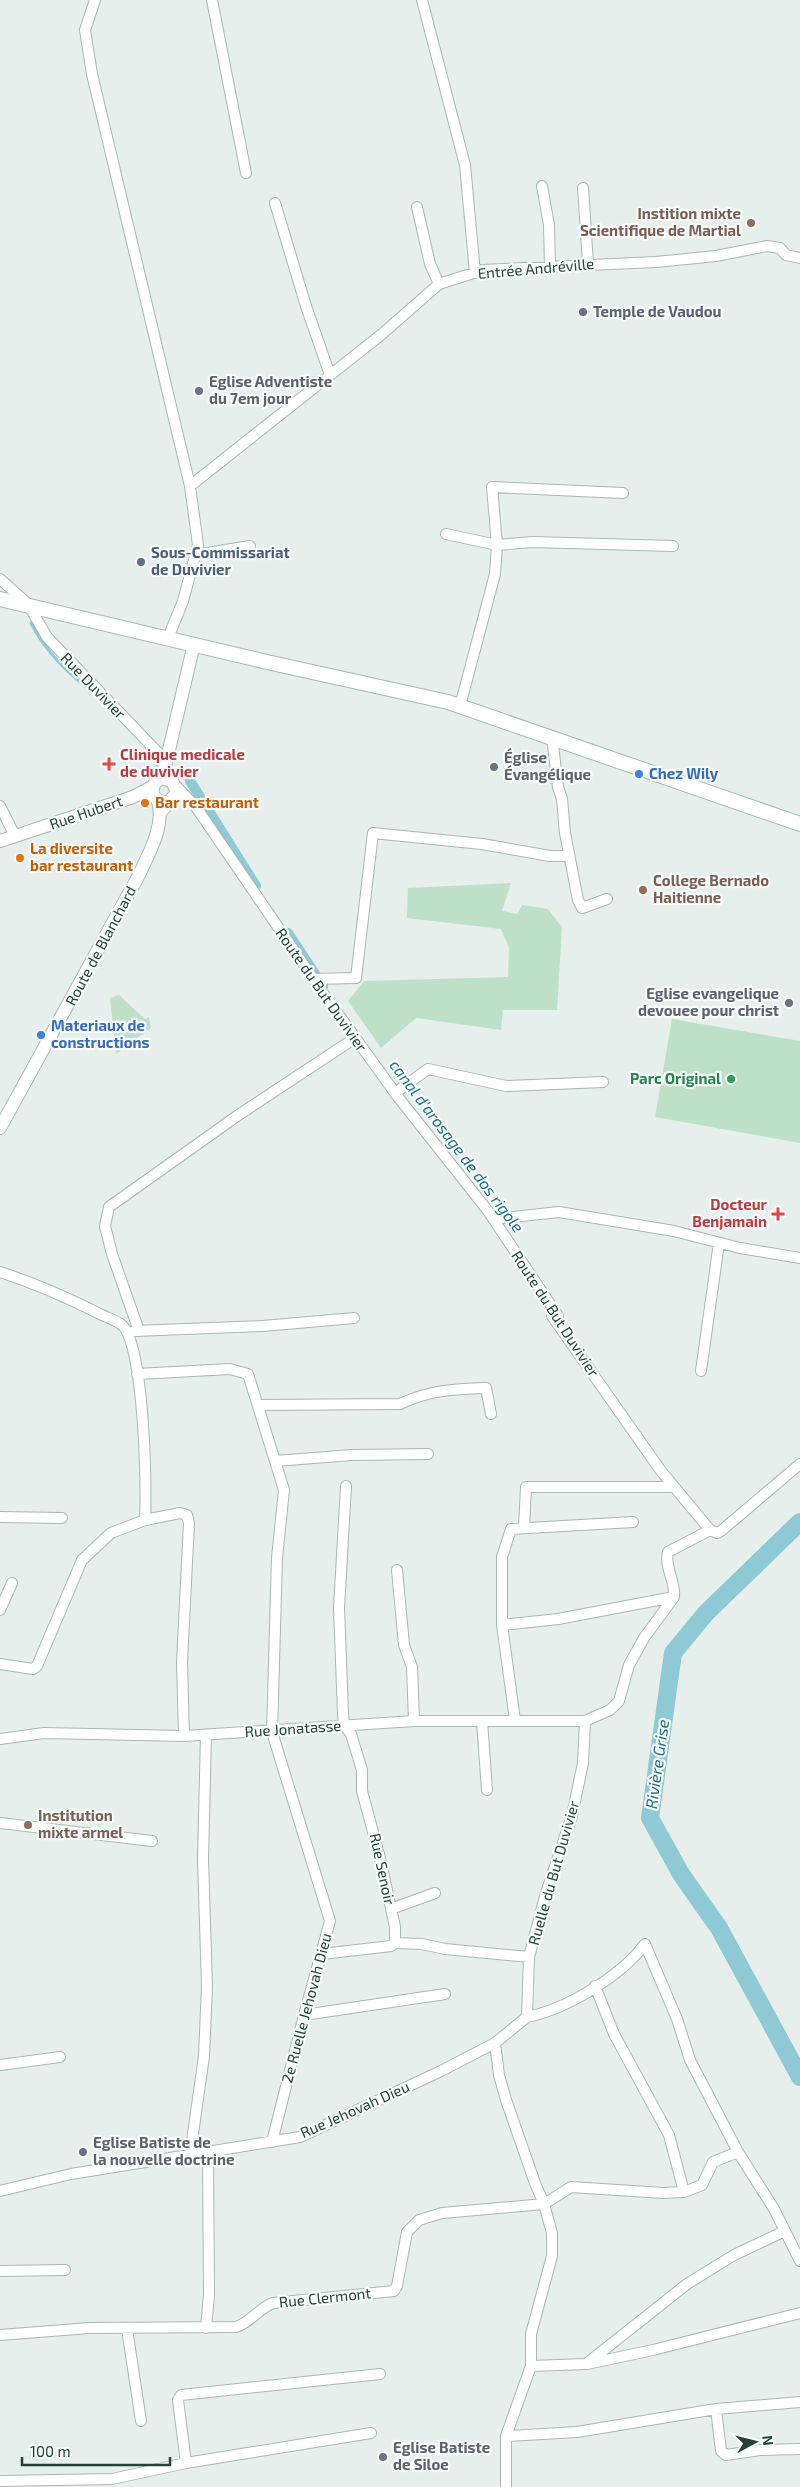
<svg xmlns="http://www.w3.org/2000/svg" width="800" height="2487" viewBox="0 0 800 2487" font-family="'Exo 2',sans-serif">
  <style>
    .green { fill: #bfe0c8 }
    .lines { fill: none; stroke-linecap: round; stroke-linejoin: round }
    .stream { stroke: #8ec9d4; stroke-width: 3 }
    .canal { stroke: #8ec9d4; stroke-width: 10 }
    .river { stroke: #8ec9d4; stroke-width: 18 }
    .minor-casing { stroke: #a8b8b2; stroke-width: 12 }
    .tertiary-casing { stroke: #a8b8b2; stroke-width: 14 }
    .secondary-casing { stroke: #a4bbb3; stroke-width: 16 }
    .minor { stroke: #fff; stroke-width: 10 }
    .tertiary { stroke: #fff; stroke-width: 12 }
    .secondary { stroke: #fff; stroke-width: 14 }
    .education-dot { fill: #8d6e63; stroke: #f7fbf9; stroke-width: 2 }
    .worship-dot { fill: #6b7280; stroke: #f7fbf9; stroke-width: 2 }
    .service-dot { fill: #5c6f8a; stroke: #f7fbf9; stroke-width: 2 }
    .health-dot { fill: #e0444e; stroke: #f7fbf9; stroke-width: 2 }
    .shop-dot { fill: #3f7fe0; stroke: #f7fbf9; stroke-width: 2 }
    .food-dot { fill: #e8710a; stroke: #f7fbf9; stroke-width: 2 }
    .leisure-dot { fill: #2e9e5b; stroke: #f7fbf9; stroke-width: 2 }
    .labels { text-anchor: middle; stroke-width: 4.5; stroke-linejoin: round; paint-order: stroke }
    .education-label { font-size: 15px; font-weight: bold; fill: #785e54; stroke: #f7fbf9; text-anchor: start }
    .street-label { font-size: 15px; fill: #24423a; stroke: #f7fbf9 }
    .worship-label { font-size: 15px; font-weight: bold; fill: #5b616d; stroke: #f7fbf9; text-anchor: start }
    .service-label { font-size: 15px; font-weight: bold; fill: #4e5e75; stroke: #f7fbf9; text-anchor: start }
    .health-label { font-size: 15px; font-weight: bold; fill: #be3a42; stroke: #f7fbf9; text-anchor: start }
    .shop-label { font-size: 15px; font-weight: bold; fill: #366cbe; stroke: #f7fbf9; text-anchor: start }
    .food-label { font-size: 15px; font-weight: bold; fill: #c56008; stroke: #f7fbf9; text-anchor: start }
    .leisure-label { font-size: 15px; font-weight: bold; fill: #27864d; stroke: #f7fbf9; text-anchor: end }
    .water-label { font-size: 16px; font-style: italic; fill: #1c6f80; stroke: #f7fbf9 }
  </style>
  <rect width="100%" height="100%" fill="#e6efeb"/>
  <path class="green" d="M511 883 502 911 517 914 522 905 548 909 562 927 557 1010H503L501 1030 416 1018 381 1048 348 1001 364 981 508 977 509 948 501 929 407 918 408 888Z
    M119 995 145 1019 149 1017 151 1028 116 1054 110 998Z
    M672 1019 800 1041V1143L655 1117Z"/>
  <g class="lines">
    <path class="stream" d="M31 623C45 651 70 676 95 693
      M146 747 156 761 158 769"/>
    <path class="canal" d="M190 781 256 886
      M288 933 323 986"/>
    <path class="river" d="M800 1522 706 1613 673 1653 650 1818 681 1874 719 1928 800 2077"/>
    <g class="minor-casing">
      <path id="minor" d="M95 0 85 30 92 74 190 486 198 545 183 601 168 638
        M212 0 246 173
        M422 0 465 165 475 273
        M542 186 549 225 550 266
        M583 188 588 264
        M275 203 306 306 330 375
        M417 207 430 264 439 284
        M190 486 382 334 439 284 483 270 656 262 716 256 767 246 780 248 786 255 800 258
        M446 534 497 545 533 542 673 546
        M195 555 250 546
        M0 579 28 604 47 637 166 761
        M460 706 495 574 497 545 492 487 623 493
        M552 737 558 787 562 799 565 833 578 900 582 908 607 899
        M177 787 196 807 323 993 398 1097 488 1211 558 1316H552L661 1471 710 1530 717 1533 721 1531 800 1464
        M0 806 15 836
        M313 979 356 978 373 833 482 844 550 856H569
        M395 1093 428 1069 506 1086 603 1082
        M493 1219 559 1212 674 1231 740 1248 800 1258
        M0 1272C34 1283 66 1297 98 1313 105 1317 116 1320 122 1325 144 1344 147 1488 145 1520L111 1533 82 1560 37 1666 33 1669 0 1664
        M134 1331 263 1326 354 1318
        M139 1331 112 1254 105 1226 109 1207 237 1116 355 1038
        M701 1371 719 1243
        M137 1374 230 1369 248 1374 284 1490 277 1558 272 1732 330 1921 304 2015 272 2142
        M258 1405 400 1404C429 1390 455 1389 486 1388L491 1414
        M275 1461 352 1455 428 1454
        M0 1517 62 1518
        M145 1520 180 1513 187 1515 189 1523 182 1662 184 1736
        M524 1528 526 1487H674
        M397 1570 404 1645 412 1667 414 1721
        M0 1610 12 1583
        M502 1625 558 1619 674 1597
        M515 1720 502 1625V1557L511 1529 633 1522
        M482 1721 487 1790
        M0 1739 44 1733 184 1736 414 1721H585
        M0 1823 152 1841
        M391 1909 435 1893
        M395 1943 422 1944 445 1949 529 1957
        M645 1944 677 2019 690 2060 738 2152 774 2209 800 2261
        M322 1954 391 1946 395 1943V1927L380 1858 362 1791V1770L351 1734 344 1725 343 1714 339 1608 346 1486
        M595 1986 614 2034 669 2135 684 2192
        M304 2015 445 1994
        M527 2017C567 2009 621 1976 645 1944
        M0 2065 60 2057
        M190 2155 204 2056 207 1987 203 1859 206 1735
        M0 2191 71 2174 300 2137 441 2071 495 2043
        M0 2271 65 2270
        M206 2328 209 2295 208 2151
        M127 2329 141 2421
        M0 2335 89 2328 236 2327C250 2323 259 2308 273 2303L394 2291 397 2286 407 2232 419 2220 442 2213 544 2204 571 2187 663 2193 684 2192 702 2185 713 2162 738 2152
        M587 2364 653 2350 800 2313
        M531 2366 586 2364 687 2284 734 2255 785 2231
        M716 2409 721 2451 726 2455 760 2450 800 2449
        M506 2436 577 2432 716 2409 800 2402
        M186 2463 178 2400 181 2395 380 2374
        M0 2481 112 2479 186 2463 371 2433
        M506 2487V2436L531 2366V2334L552 2256V2233L544 2204 535 2183 506 2100 499 2075 495 2043 527 2017 529 1957 546 1893 572 1816 583 1763 585 1721 610 1710 619 1701 629 1665 644 1638 674 1597C676 1582 664 1567 668 1552L710 1530"/>
    </g>
    <g class="tertiary-casing">
      <path id="tertiary" d="M158 779 165 767 194 644
        M161 812 177 792 172 781 161 778 154 784 152 794 158 801 169 803
        M0 841 133 797 152 787
        M0 1128 139 875C149 853 165 826 158 801"/>
    </g>
    <g class="secondary-casing">
      <path id="secondary" d="M0 599 267 662 448 702 800 824"/>
    </g>
    <use href="#minor" class="minor"/>
    <use href="#tertiary" class="tertiary"/>
    <use href="#secondary" class="secondary"/>
  </g>
  <g class="education-dot">
    <circle cx="751" cy="223" r="5"/>
    <circle cx="643" cy="890" r="5"/>
    <circle cx="28" cy="1825" r="5"/>
  </g>
  <g class="worship-dot">
    <circle cx="583" cy="312" r="5"/>
    <circle cx="199" cy="391" r="5"/>
    <circle cx="494" cy="767" r="5"/>
    <circle cx="789" cy="1003" r="5"/>
    <circle cx="83" cy="2152" r="5"/>
    <circle cx="383" cy="2457" r="5"/>
  </g>
  <circle class="service-dot" cx="141" cy="562" r="5"/>
  <g class="health-dot">
    <path d="M106.5 756.5h5v5h5v5h-5v5h-5v-5h-5v-5h5z"/>
    <path d="M775.5 1206.5h5v5h5v5h-5v5h-5v-5h-5v-5h5z"/>
  </g>
  <g class="shop-dot">
    <circle cx="639" cy="774" r="5"/>
    <circle cx="41" cy="1035" r="5"/>
  </g>
  <g class="food-dot">
    <circle cx="145" cy="803" r="5"/>
    <circle cx="20" cy="858" r="5"/>
  </g>
  <circle class="leisure-dot" cx="731" cy="1079" r="5"/>
  <g class="labels">
    <g class="education-label">
      <text x="741" y="219" text-anchor="end">Instition mixte<tspan x="741" dy="17">Scientifique de Martial</tspan></text>
      <text x="653" y="886">College Bernado<tspan x="653" dy="17">Haitienne</tspan></text>
      <text x="38" y="1821">Institution<tspan x="38" dy="17">mixte armel</tspan></text>
    </g>
    <g class="street-label">
      <text transform="translate(536 269) rotate(-5)" y="5">Entrée Andréville</text>
      <text transform="translate(93 686) rotate(46)" y="5">Rue Duvivier</text>
      <text transform="translate(86 813) rotate(-19)" y="5">Rue Hubert</text>
      <text transform="translate(101 946) rotate(-62)" y="5">Route de Blanchard</text>
      <text transform="translate(321 990) rotate(55)" y="5">Route du But Duvivier</text>
      <text transform="translate(555 1314) rotate(57)" y="5">Route du But Duvivier</text>
      <text transform="translate(293 1729) rotate(-4)" y="5">Rue Jonatasse</text>
      <text transform="translate(382 1869) rotate(78)" y="5">Rue Senoir</text>
      <text transform="translate(554 1873) rotate(-74)" y="5">Ruelle du But Duvivier</text>
      <text transform="translate(307 2008) rotate(-75)" y="5">2e Ruelle Jehovah Dieu</text>
      <text transform="translate(355 2110) rotate(-24)" y="5">Rue Jehovah Dieu</text>
      <text transform="translate(325 2298) rotate(-6)" y="5">Rue Clermont</text>
    </g>
    <g class="worship-label">
      <text x="593" y="317">Temple de Vaudou</text>
      <text x="209" y="387">Eglise Adventiste<tspan x="209" dy="17">du 7em jour</tspan></text>
      <text x="504" y="763">Église<tspan x="504" dy="17">Évangélique</tspan></text>
      <text x="779" y="999" text-anchor="end">Eglise evangelique<tspan x="779" dy="17">devouee pour christ</tspan></text>
      <text x="93" y="2148">Eglise Batiste de<tspan x="93" dy="17">la nouvelle doctrine</tspan></text>
      <text x="393" y="2453">Eglise Batiste<tspan x="393" dy="17">de Siloe</tspan></text>
    </g>
    <g class="service-label">
      <text x="151" y="558">Sous-Commissariat<tspan x="151" dy="17">de Duvivier</tspan></text>
    </g>
    <g class="health-label">
      <text x="120" y="760">Clinique medicale<tspan x="120" dy="17">de duvivier</tspan></text>
      <text x="767" y="1210" text-anchor="end">Docteur<tspan x="767" dy="17">Benjamain</tspan></text>
    </g>
    <g class="shop-label">
      <text x="649" y="779">Chez Wily</text>
      <text x="51" y="1031">Materiaux de<tspan x="51" dy="17">constructions</tspan></text>
    </g>
    <g class="food-label">
      <text x="155" y="808">Bar restaurant</text>
      <text x="30" y="854">La diversite<tspan x="30" dy="17">bar restaurant</tspan></text>
    </g>
    <g class="leisure-label">
      <text x="721" y="1084">Parc Original</text>
    </g>
    <g class="water-label">
      <text transform="translate(457 1146) rotate(53)" y="6">canal d'arosage de dos rigole</text>
      <text transform="translate(657 1764) rotate(-82)" y="6">Rivière Grise</text>
    </g>
  </g>
  <g transform="translate(755 2442) rotate(83)" stroke="#f7fbf9" stroke-width="4" paint-order="stroke">
  <path d="M0-4L9 19L0 12L-9 19Z" fill="#24423a"/>
  <text y="-8" font-size="14" font-weight="bold" text-anchor="middle" fill="#24423a">N</text>
  </g>
  <path d="M22 2457v8h148v-8" fill="none" stroke="#24423a" stroke-width="2.5"/>
  <text x="30" y="2457" font-size="15" fill="#24423a" stroke="#f7fbf9" stroke-width="4" paint-order="stroke">100 m</text>
</svg>
